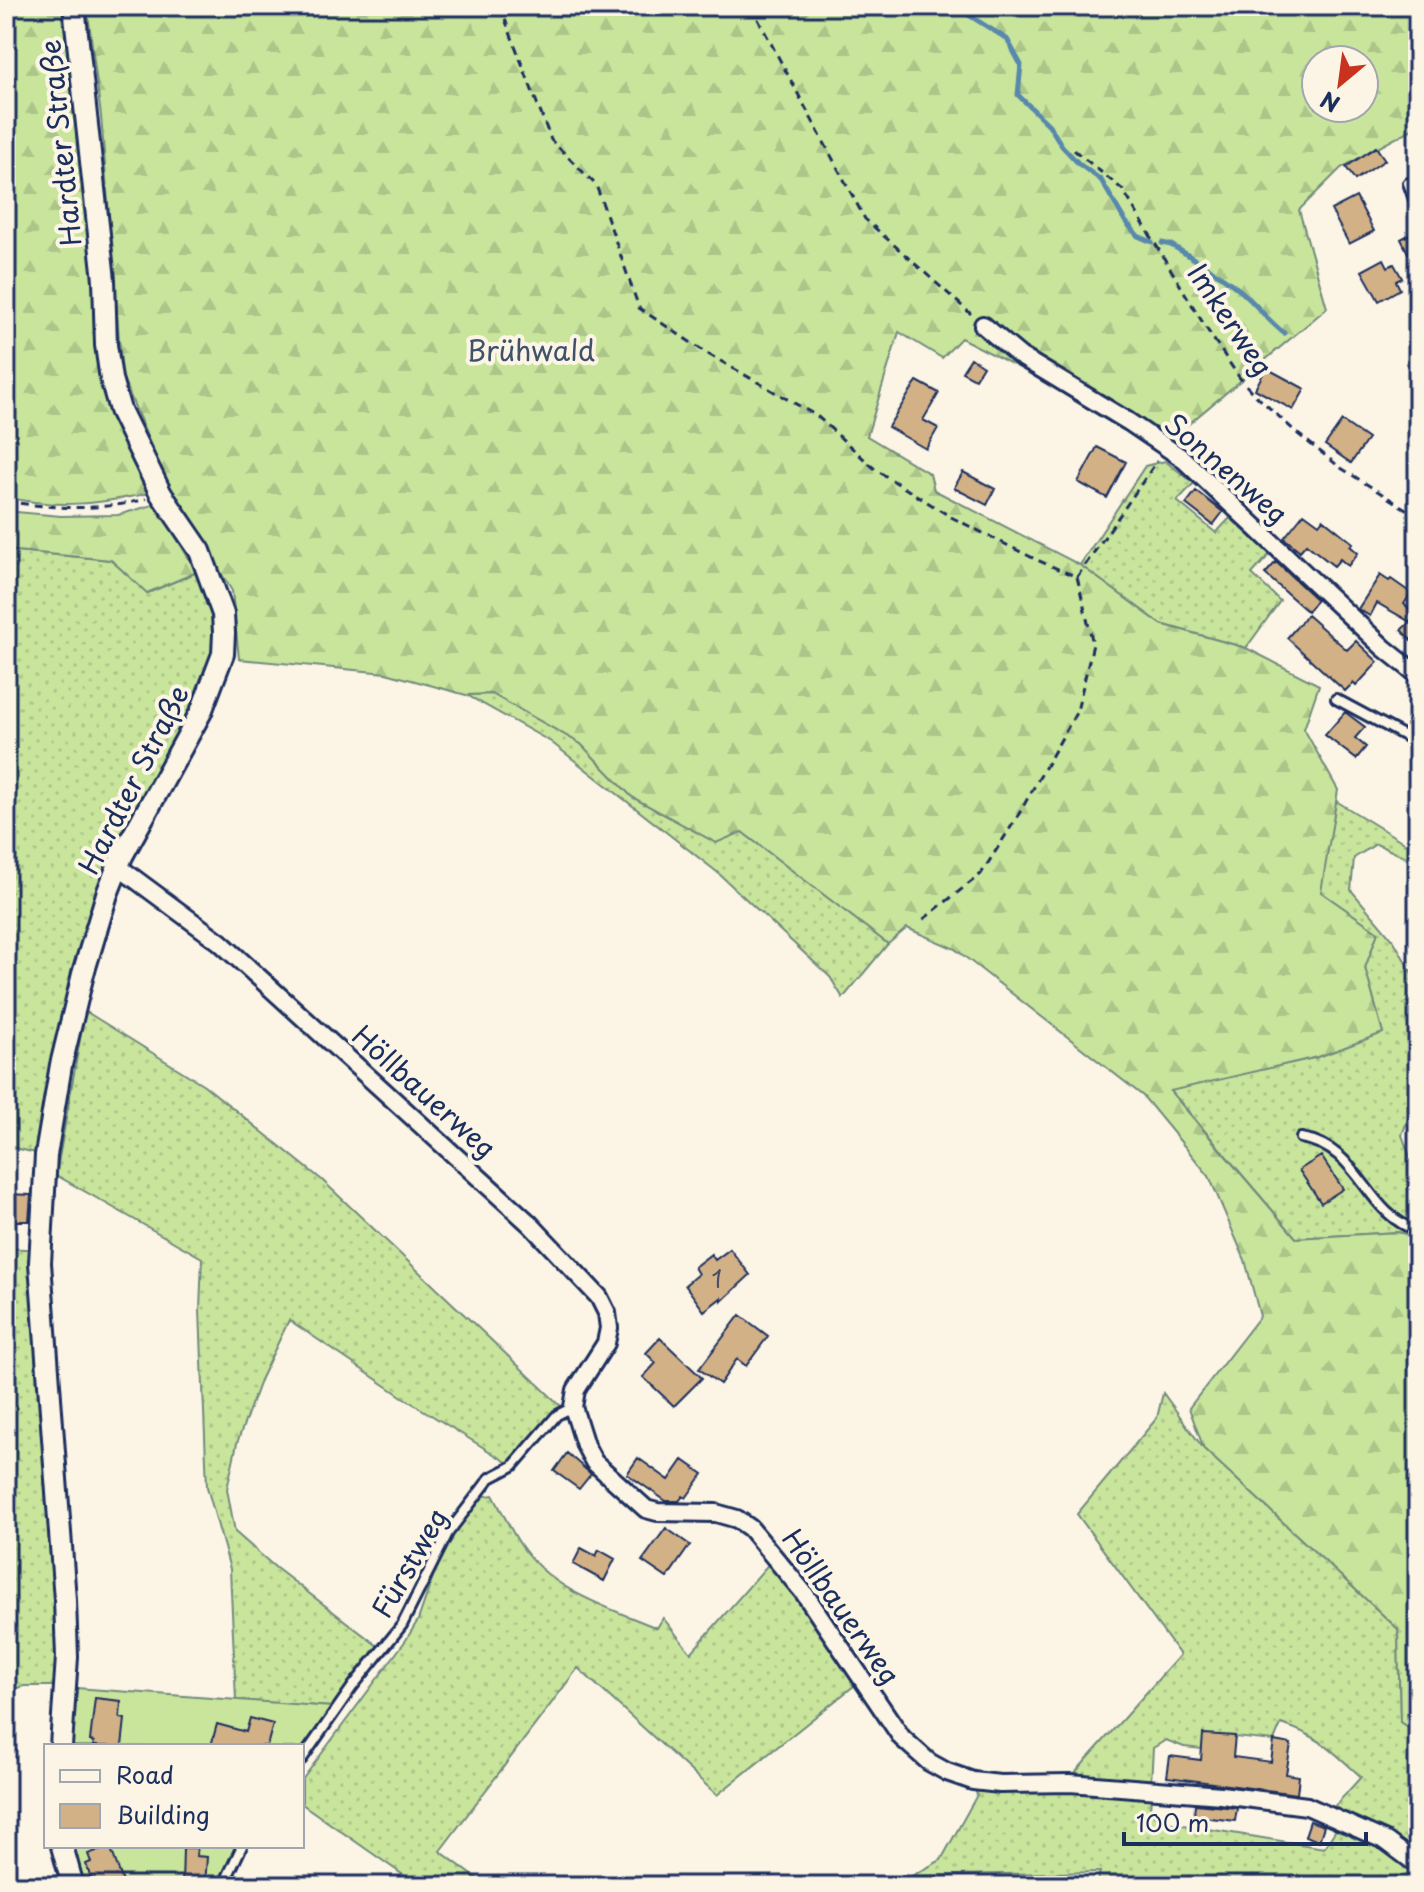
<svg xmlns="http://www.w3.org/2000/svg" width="1424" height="1892" viewBox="0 0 1424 1892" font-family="'Playpen Sans',sans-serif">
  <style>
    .grass { fill: url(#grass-dots); stroke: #728a7d; stroke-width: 2 }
    .forest { fill: url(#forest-firs); stroke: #728a7d; stroke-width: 2; fill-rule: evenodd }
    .garden { fill: #c9e59c; stroke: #728a7d; stroke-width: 2 }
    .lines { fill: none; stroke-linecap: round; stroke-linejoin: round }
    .stream { stroke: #5888ac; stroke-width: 5 }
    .building { fill: #d3b186; stroke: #1b2f5e; stroke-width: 2 }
    .service-casing { stroke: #1b2f5e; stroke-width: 14 }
    .minor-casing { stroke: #1b2f5e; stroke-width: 22 }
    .tertiary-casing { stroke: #1b2f5e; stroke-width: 26 }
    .path { stroke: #1b2f5e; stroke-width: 3; stroke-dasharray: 8 6; stroke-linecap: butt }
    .service { stroke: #fcf5e5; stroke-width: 8 }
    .minor { stroke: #fcf5e5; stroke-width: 16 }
    .tertiary { stroke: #fcf5e5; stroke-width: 20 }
    .labels { text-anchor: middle; stroke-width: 8; stroke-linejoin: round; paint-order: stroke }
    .number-label { font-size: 24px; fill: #495068 }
    .street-label { font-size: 28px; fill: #1b2f5e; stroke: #fcf5e5 }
    .park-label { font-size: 28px; fill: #3e536a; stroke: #fcf5e5 }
  </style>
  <defs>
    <pattern id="grass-dots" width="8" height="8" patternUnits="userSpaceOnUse" patternTransform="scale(2)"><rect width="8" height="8" fill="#c9e59c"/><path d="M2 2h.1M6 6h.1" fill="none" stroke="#acc589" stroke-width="1.8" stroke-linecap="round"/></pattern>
    <pattern id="forest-firs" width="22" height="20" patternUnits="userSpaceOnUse" patternTransform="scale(2)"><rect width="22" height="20" fill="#c9e59c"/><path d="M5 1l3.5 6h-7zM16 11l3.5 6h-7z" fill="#acc589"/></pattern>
  </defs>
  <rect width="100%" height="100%" fill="#fcf5e5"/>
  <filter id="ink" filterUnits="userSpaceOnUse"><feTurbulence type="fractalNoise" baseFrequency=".0125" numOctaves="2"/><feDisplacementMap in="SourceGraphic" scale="16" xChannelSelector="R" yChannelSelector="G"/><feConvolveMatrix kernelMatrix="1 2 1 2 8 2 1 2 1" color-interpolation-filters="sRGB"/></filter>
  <g filter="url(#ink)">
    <path class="grass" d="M1165 461 1194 483 1177 501 1216 533 1230 518 1270 554 1252 574 1280 601 1246 648 1161 624 1080 565 1145 466Z
      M6 550 111 560 148 593 197 572C218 612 218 627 211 670L103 889 40 1154 6 1146Z
      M492 694 581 744 632 797 716 842 741 831 888 944 843 998 830 977 717 872 551 742 467 695Z
      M1336 801 1418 851V863L1376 844 1354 858 1351 890 1394 941 1418 984V1091L1402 1135 1418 1179V1238L1398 1232 1296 1238 1170 1090 1318 1057 1383 1033 1365 968 1378 932 1320 893Z
      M85 1011 204 1085 322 1180 563 1408 513 1466 407 1400 289 1320 261 1378 237 1443 227 1489 235 1532 276 1568 383 1650 332 1707 236 1700 230 1569 207 1487 200 1310 202 1258 56 1175Z
      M6 1248 41 1250 55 1463 58 1686H24L6 1691Z
      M1163 1393 1204 1449 1398 1629 1400 1722 1418 1734V1860L1332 1809 1361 1777C1333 1751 1318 1735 1281 1724L1274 1741 1204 1734 1202 1749 1184 1747 1166 1740 1153 1748 1151 1783 1106 1782 1073 1775 1180 1655 1077 1514 1157 1418Z
      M493 1495C502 1511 510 1529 520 1544 552 1592 607 1607 657 1628L663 1618 691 1653 772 1560 860 1681 717 1795 578 1668 440 1851 487 1886H419L302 1804V1780L406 1640 418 1620 448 1533 480 1497Z
      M974 1786 1151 1792 1150 1813 1171 1823 1324 1848 1337 1828C1366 1841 1393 1854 1418 1874V1886H1096L1100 1872 912 1876 941 1860 977 1795Z"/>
    <path class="forest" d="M6 6H62L92 274 97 347 150 493C99 504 57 509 6 497Z
      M87 6H1418V126L1341 168 1299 210 1327 308 1166 443 961 338 942 358 899 332 867 436 930 474 934 490 1080 565 1161 624 1246 648 1319 685 1304 729 1338 790 1321 892 1378 932 1365 968 1383 1033 1318 1057 1170 1091 1296 1238 1398 1232 1418 1238V1734L1400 1722 1398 1629 1204 1449 1189 1408 1260 1316 1245 1260 1209 1176 1143 1096 955 949 907 928 888 944 742 832 716 843 632 797 581 744 492 694 466 695 386 673 239 659 232 591 165 480 122 376 101 116ZM1316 60H1364V108H1316Z
      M156 504 197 572 147 593 111 560 6 550V511L61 516 118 515Z"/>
    <path class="garden" d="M76 1688 332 1707 302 1748 71 1746Z
      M72 1846H237L217 1886H84Z"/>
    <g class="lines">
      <path class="stream" d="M954 6 1007 39 1021 65 1018 95 1049 125 1062 146 1079 164 1101 180 1125 221 1138 236 1152 242
        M1162 243 1171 245C1196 260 1220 274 1242 292 1257 305 1268 321 1284 333"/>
    </g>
    <path class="building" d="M1376 147 1385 160 1355 180 1346 167Z
      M1356 197 1374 231 1349 244 1331 210Z
      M1418 230V248L1408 253 1401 239Z
      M1384 259 1388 267 1394 264 1402 278 1396 281 1400 289 1379 301 1362 271Z
      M971 358 983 366 975 379 962 372Z
      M1266 368 1305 389 1293 410 1255 389Z
      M917 381 939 393 923 420 938 428 926 449 888 427Z
      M1342 421 1368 439 1351 463 1325 445Z
      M1097 447 1126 462 1107 498 1078 482Z
      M963 472 995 489 987 505 954 488Z
      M1196 491 1223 512 1213 525 1186 504Z
      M1304 513 1319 524 1323 519 1353 543 1350 546 1358 553 1348 566 1340 559 1334 566 1306 544 1300 551 1284 538Z
      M1276 562 1317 600 1307 611 1265 574Z
      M1380 575 1389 581 1391 579 1411 593 1404 604 1416 616 1418 614V635L1412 641 1401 630 1410 622 1377 603 1370 616 1358 609Z
      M1307 615 1347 650 1356 641 1378 662 1356 686 1353 683 1345 691 1287 638Z
      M1345 712 1365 727 1355 738 1366 747 1356 759 1325 735Z
      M1321 1156 1343 1189 1321 1203 1299 1170Z
      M6 1194 31 1195 29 1221H6Z
      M730 1249 750 1275 722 1301 721 1298 704 1311 685 1285 698 1274 694 1267 711 1254 715 1260Z
      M740 1315 768 1336 746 1366 737 1359 720 1384 699 1369Z
      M660 1338 702 1378 674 1406 643 1377 656 1363 646 1353Z
      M567 1453 591 1474 579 1489 554 1471Z
      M638 1458 669 1480 683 1460 703 1474 686 1498 683 1496 679 1501H666L627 1474Z
      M666 1528 690 1545 667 1578 642 1561Z
      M581 1548 596 1556 599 1550 615 1559 604 1581 573 1564Z
      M95 1698 121 1701 120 1718 125 1719 122 1746H93L94 1742 90 1741Z
      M250 1718 273 1724 267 1746H211L217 1724 246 1732Z
      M1203 1734 1235 1736 1233 1757 1271 1762 1274 1741 1291 1744 1286 1774 1299 1776 1297 1794 1167 1777 1170 1756 1201 1760Z
      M1195 1804 1237 1808 1235 1821 1194 1816Z
      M1310 1821 1324 1826 1319 1841 1305 1836Z
      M110 1846 123 1882 112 1886H94L86 1864 91 1862 88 1854Z
      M183 1848H197L196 1856 207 1857 205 1886H182Z"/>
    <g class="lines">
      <g class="service-casing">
        <path id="service" d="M1408 183 1418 211
          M1336 699 1418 743
          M1301 1138C1362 1148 1363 1213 1418 1231
          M302 1759 353 1686 402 1625 448 1533 490 1478 513 1466 557 1415 573 1407
          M223 1886 242 1846"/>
      </g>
      <g class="minor-casing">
        <path id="minor" d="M983 325 1020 356 1129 422 1182 458 1384 648 1418 675
          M120 868 220 942 530 1224 599 1297 607 1313 609 1328 606 1343 576 1390 573 1407 585 1445 594 1462 646 1509 657 1512 716 1513 737 1519 750 1528 804 1593 902 1738 929 1762 947 1772 973 1781 1000 1784 1070 1783 1221 1795 1307 1806 1386 1841 1418 1865"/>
      </g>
      <g class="tertiary-casing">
        <path id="tertiary" d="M61 1746 67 1657 65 1600 40 1263 46 1155 61 1065 83 974 107 894 122 856 201 712 223 654 224 633 223 614 200 551 161 494 120 410 111 379 106 345 104 280 74 6
          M62 1846 73 1886"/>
      </g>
      <path class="path" d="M500 6 551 140 596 185 639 308 708 354 817 416 876 470 951 517 1037 560 1077 577 1093 644 1077 711 1016 819 981 874 920 922
        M751 6 865 219 971 314
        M1074 150 1123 190 1206 328 1239 377 1251 391 1298 434 1341 468 1406 509 1418 513
        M6 501C53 509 100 511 146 499
        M1077 577 1157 461"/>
      <use href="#service" class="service"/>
      <use href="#minor" class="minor"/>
      <use href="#tertiary" class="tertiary"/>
    </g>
  </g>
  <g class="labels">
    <g class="number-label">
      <text x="717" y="1288">1</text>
    </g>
    <g class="street-label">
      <text transform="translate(61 143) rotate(-96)" y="10">Hardter Straße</text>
      <text transform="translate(1230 320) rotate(56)" y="10">Imkerweg</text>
      <text transform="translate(1226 469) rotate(41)" y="10">Sonnenweg</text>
      <text transform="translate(134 780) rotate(-63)" y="10">Hardter Straße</text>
      <text transform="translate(424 1092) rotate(42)" y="10">Höllbauerweg</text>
      <text transform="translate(410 1563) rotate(-60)" y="10">Fürstweg</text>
      <text transform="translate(841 1607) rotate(55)" y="10">Höllbauerweg</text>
    </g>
    <g class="park-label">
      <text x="531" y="361">Brühwald</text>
    </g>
  </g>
  <rect width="1424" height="1892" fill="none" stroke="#fcf5e5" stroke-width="32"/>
  <rect x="16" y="16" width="1392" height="1860" fill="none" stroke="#1b2f5e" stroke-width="3" filter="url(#ink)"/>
  <rect x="44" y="1744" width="260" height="104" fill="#fcf5e5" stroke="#a2a6af" stroke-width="2"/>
  <rect x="60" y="1770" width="40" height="12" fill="#fcf5e5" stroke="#a2a6af" stroke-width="2"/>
  <text x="116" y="1784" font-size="24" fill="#1b2f5e">Road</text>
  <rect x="60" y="1804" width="40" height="24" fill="#d3b186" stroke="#a2a6af" stroke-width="2"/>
  <text x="116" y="1824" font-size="24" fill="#1b2f5e">Building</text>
  <g transform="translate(1340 84) rotate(209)"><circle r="38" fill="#fcf5e5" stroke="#a2a6af" stroke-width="2"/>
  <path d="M0-6L14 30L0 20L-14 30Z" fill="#c8321e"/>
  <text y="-12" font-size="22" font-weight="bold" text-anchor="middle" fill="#1b2f5e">N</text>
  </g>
  <path d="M1124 1832v12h242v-12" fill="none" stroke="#1b2f5e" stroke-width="4"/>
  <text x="1136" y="1832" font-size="24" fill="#1b2f5e" stroke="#fcf5e5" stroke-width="6" paint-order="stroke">100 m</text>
</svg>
